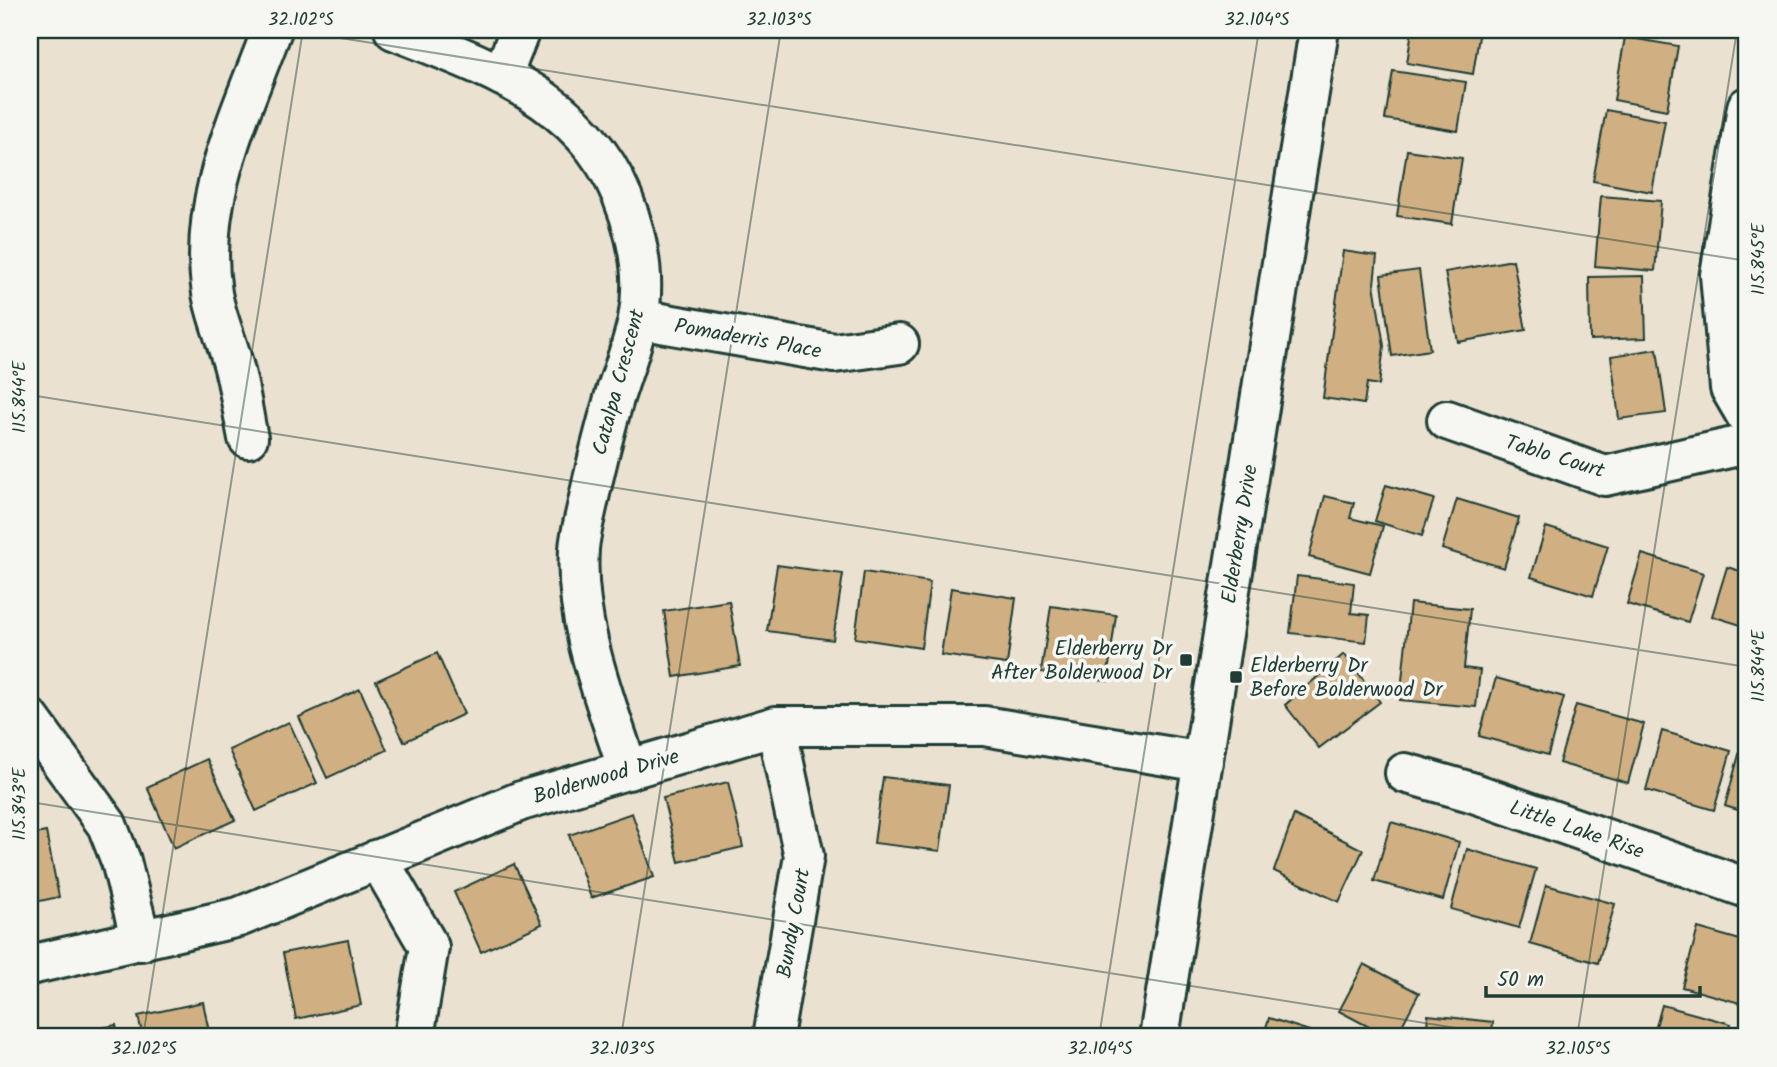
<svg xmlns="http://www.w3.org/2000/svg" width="1777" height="1067" viewBox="0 0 1777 1067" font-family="Kalam,sans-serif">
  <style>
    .building { fill: #d0b083; stroke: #1f3d34; stroke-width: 2 }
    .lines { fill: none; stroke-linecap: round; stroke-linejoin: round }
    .minor-casing { stroke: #1f3d34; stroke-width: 44 }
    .minor { stroke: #f6f6f2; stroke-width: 38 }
    .ticks { fill: none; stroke: #1f3d34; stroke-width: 2; stroke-opacity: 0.45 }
    .poi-dot { fill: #1f3d34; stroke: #f6f6f2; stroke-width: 2.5 }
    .labels { text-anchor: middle; stroke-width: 7; stroke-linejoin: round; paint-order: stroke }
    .street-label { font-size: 21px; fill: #1f3d34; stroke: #f6f6f2 }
    .poi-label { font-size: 21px; fill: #1f3d34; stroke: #f6f6f2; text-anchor: end }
    .neatline { fill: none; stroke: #1f3d34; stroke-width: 2.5 }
    .ticks-label { font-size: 18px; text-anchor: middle; fill: #1f3d34 }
  </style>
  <rect width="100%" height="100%" fill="#ebe1d1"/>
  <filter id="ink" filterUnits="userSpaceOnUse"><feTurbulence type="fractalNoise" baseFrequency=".0143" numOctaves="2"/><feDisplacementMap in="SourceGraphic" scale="14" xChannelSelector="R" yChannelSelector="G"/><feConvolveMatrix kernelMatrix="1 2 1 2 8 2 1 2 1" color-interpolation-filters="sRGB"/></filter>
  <g filter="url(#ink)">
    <path class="building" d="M1412 30H1480L1473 74 1407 63Z
      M1641 30H1678L1676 37Z
      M1625 37 1678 46 1667 110 1614 100Z
      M1393 71 1466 82 1458 131 1385 119Z
      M1606 110 1665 121 1652 192 1593 181Z
      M1407 150 1462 158 1452 224 1397 216Z
      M1601 196 1661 201 1655 271 1595 266Z
      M1343 251 1377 256 1374 284 1384 346 1379 385 1367 383 1364 404 1323 398Z
      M1513 260 1526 330 1458 342 1445 272Z
      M1419 270 1430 350 1392 356 1381 275Z
      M1644 276 1646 338 1590 340 1589 277Z
      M1657 349 1666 413 1619 419 1611 356Z
      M1386 485 1434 499 1422 536 1375 521Z
      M1325 496 1354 503 1350 518 1383 526 1370 573 1309 557Z
      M1457 499 1519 518 1504 568 1442 549Z
      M1546 527 1608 546 1593 596 1531 577Z
      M1642 554 1703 573 1688 622 1627 604Z
      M777 565 843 574 833 640 767 631Z
      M1727 567 1747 573V627L1712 616Z
      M864 572 930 582 921 648 855 638Z
      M1297 576 1354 583 1351 613 1369 615 1366 642 1290 633Z
      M951 588 1016 598 1007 664 941 655Z
      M729 601 740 666 674 677 664 611Z
      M1410 603 1470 609 1464 668 1480 670 1476 707 1400 700Z
      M1051 606 1116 615 1107 681 1041 672Z
      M437 653 464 714 404 742 376 681Z
      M1344 654 1380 702 1319 748 1285 705Z
      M1496 678 1564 697 1548 755 1479 736Z
      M360 689 387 750 327 778 299 717Z
      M1576 705 1644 724 1628 783 1559 763Z
      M289 722 317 783 256 811 229 750Z
      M1662 731 1731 751 1714 810 1646 790Z
      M1741 747 1747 749V813L1725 806Z
      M207 759 235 820 174 848 147 787Z
      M883 777 949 785 940 851 874 843Z
      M728 782 743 847 679 862 663 798Z
      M632 813 654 877 591 898 569 835Z
      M1294 815 1363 850 1339 902 1274 871Z
      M1391 822 1459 842 1443 900 1374 881Z
      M46 832 59 897 30 903V835Z
      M1467 849 1536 869 1519 928 1451 909Z
      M514 864 542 924 481 952 454 892Z
      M1546 885 1615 904 1598 963 1530 944Z
      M1698 928 1747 942V1005L1682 987Z
      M348 940 361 1005 296 1019 283 953Z
      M1364 964 1419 993 1396 1037H1388L1339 1011Z
      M203 1002 210 1037H143L138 1016Z
      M1662 1005 1731 1024 1727 1037H1653Z
      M1428 1015 1493 1022 1492 1037H1426Z
      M1269 1018 1328 1037H1263Z
      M116 1025 118 1037H57Z"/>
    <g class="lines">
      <g class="minor-casing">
        <path id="minor" d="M394 30C495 70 593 102 629 215 640 250 645 283 638 319 633 344 623 370 615 395 604 432 595 469 587 507 584 521 580 535 579 549 574 624 605 699 628 770
          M502 76 520 30
          M1747 107 1720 275 1730 388 1747 417
          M638 319 834 353 899 344
          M1447 420 1605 476 1747 444
          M248 438C243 414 240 389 233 364 227 341 216 317 212 293 197 200 241 114 272 30
          M30 719 107 825 121 861 141 941
          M1405 773 1471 792 1747 888
          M378 859 429 947 414 1037
          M30 965 239 917 521 801 776 726H984L1203 762
          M773 1037 804 856 776 726
          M1159 1037 1319 30"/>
      </g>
      <use href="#minor" class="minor"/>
    </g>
  </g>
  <path class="ticks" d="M290 30 1747 261M30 395 1747 667M30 802 1513 1037M143 1037 303 30M621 1037 781 30M1099 1037 1259 30M1577 1037 1737 30"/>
  <g class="poi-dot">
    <rect x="1179" y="653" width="14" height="14" rx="3.5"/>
    <rect x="1229" y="670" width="14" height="14" rx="3.5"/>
  </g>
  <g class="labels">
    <g class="street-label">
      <text transform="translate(748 338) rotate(10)" y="7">Pomaderris Place</text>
      <text transform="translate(618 382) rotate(-75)" y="7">Catalpa Crescent</text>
      <text transform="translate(1555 456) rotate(17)" y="7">Tablo Court</text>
      <text transform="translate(1239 534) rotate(-81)" y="7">Elderberry Drive</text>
      <text transform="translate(606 776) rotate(-16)" y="7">Bolderwood Drive</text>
      <text transform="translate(1577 829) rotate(19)" y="7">Little Lake Rise</text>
      <text transform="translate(793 923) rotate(-80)" y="7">Bundy Court</text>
    </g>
    <g class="poi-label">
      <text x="1172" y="655">Elderberry Dr<tspan x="1172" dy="24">After Bolderwood Dr</tspan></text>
      <text x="1250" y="672" text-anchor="start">Elderberry Dr<tspan x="1250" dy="24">Before Bolderwood Dr</tspan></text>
    </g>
  </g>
  <rect width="1777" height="1067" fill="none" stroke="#f6f6f2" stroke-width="77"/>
  <path d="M1486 986v10h214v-10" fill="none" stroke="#1f3d34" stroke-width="3.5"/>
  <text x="1497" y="986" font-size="21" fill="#1f3d34" stroke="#f6f6f2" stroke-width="5" paint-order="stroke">50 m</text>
  <rect x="38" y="38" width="1700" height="990" class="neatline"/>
  <g class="ticks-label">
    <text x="301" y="25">32.102°S</text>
    <text x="779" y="25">32.103°S</text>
    <text x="1257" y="25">32.104°S</text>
    <text transform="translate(1758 259) rotate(-90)" y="6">115.845°E</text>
    <text transform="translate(19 397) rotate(-90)" y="6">115.844°E</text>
    <text transform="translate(1758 666) rotate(-90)" y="6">115.844°E</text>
    <text transform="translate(19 804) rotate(-90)" y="6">115.843°E</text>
    <text x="144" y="1054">32.102°S</text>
    <text x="622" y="1054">32.103°S</text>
    <text x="1100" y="1054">32.104°S</text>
    <text x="1578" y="1054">32.105°S</text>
  </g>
</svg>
